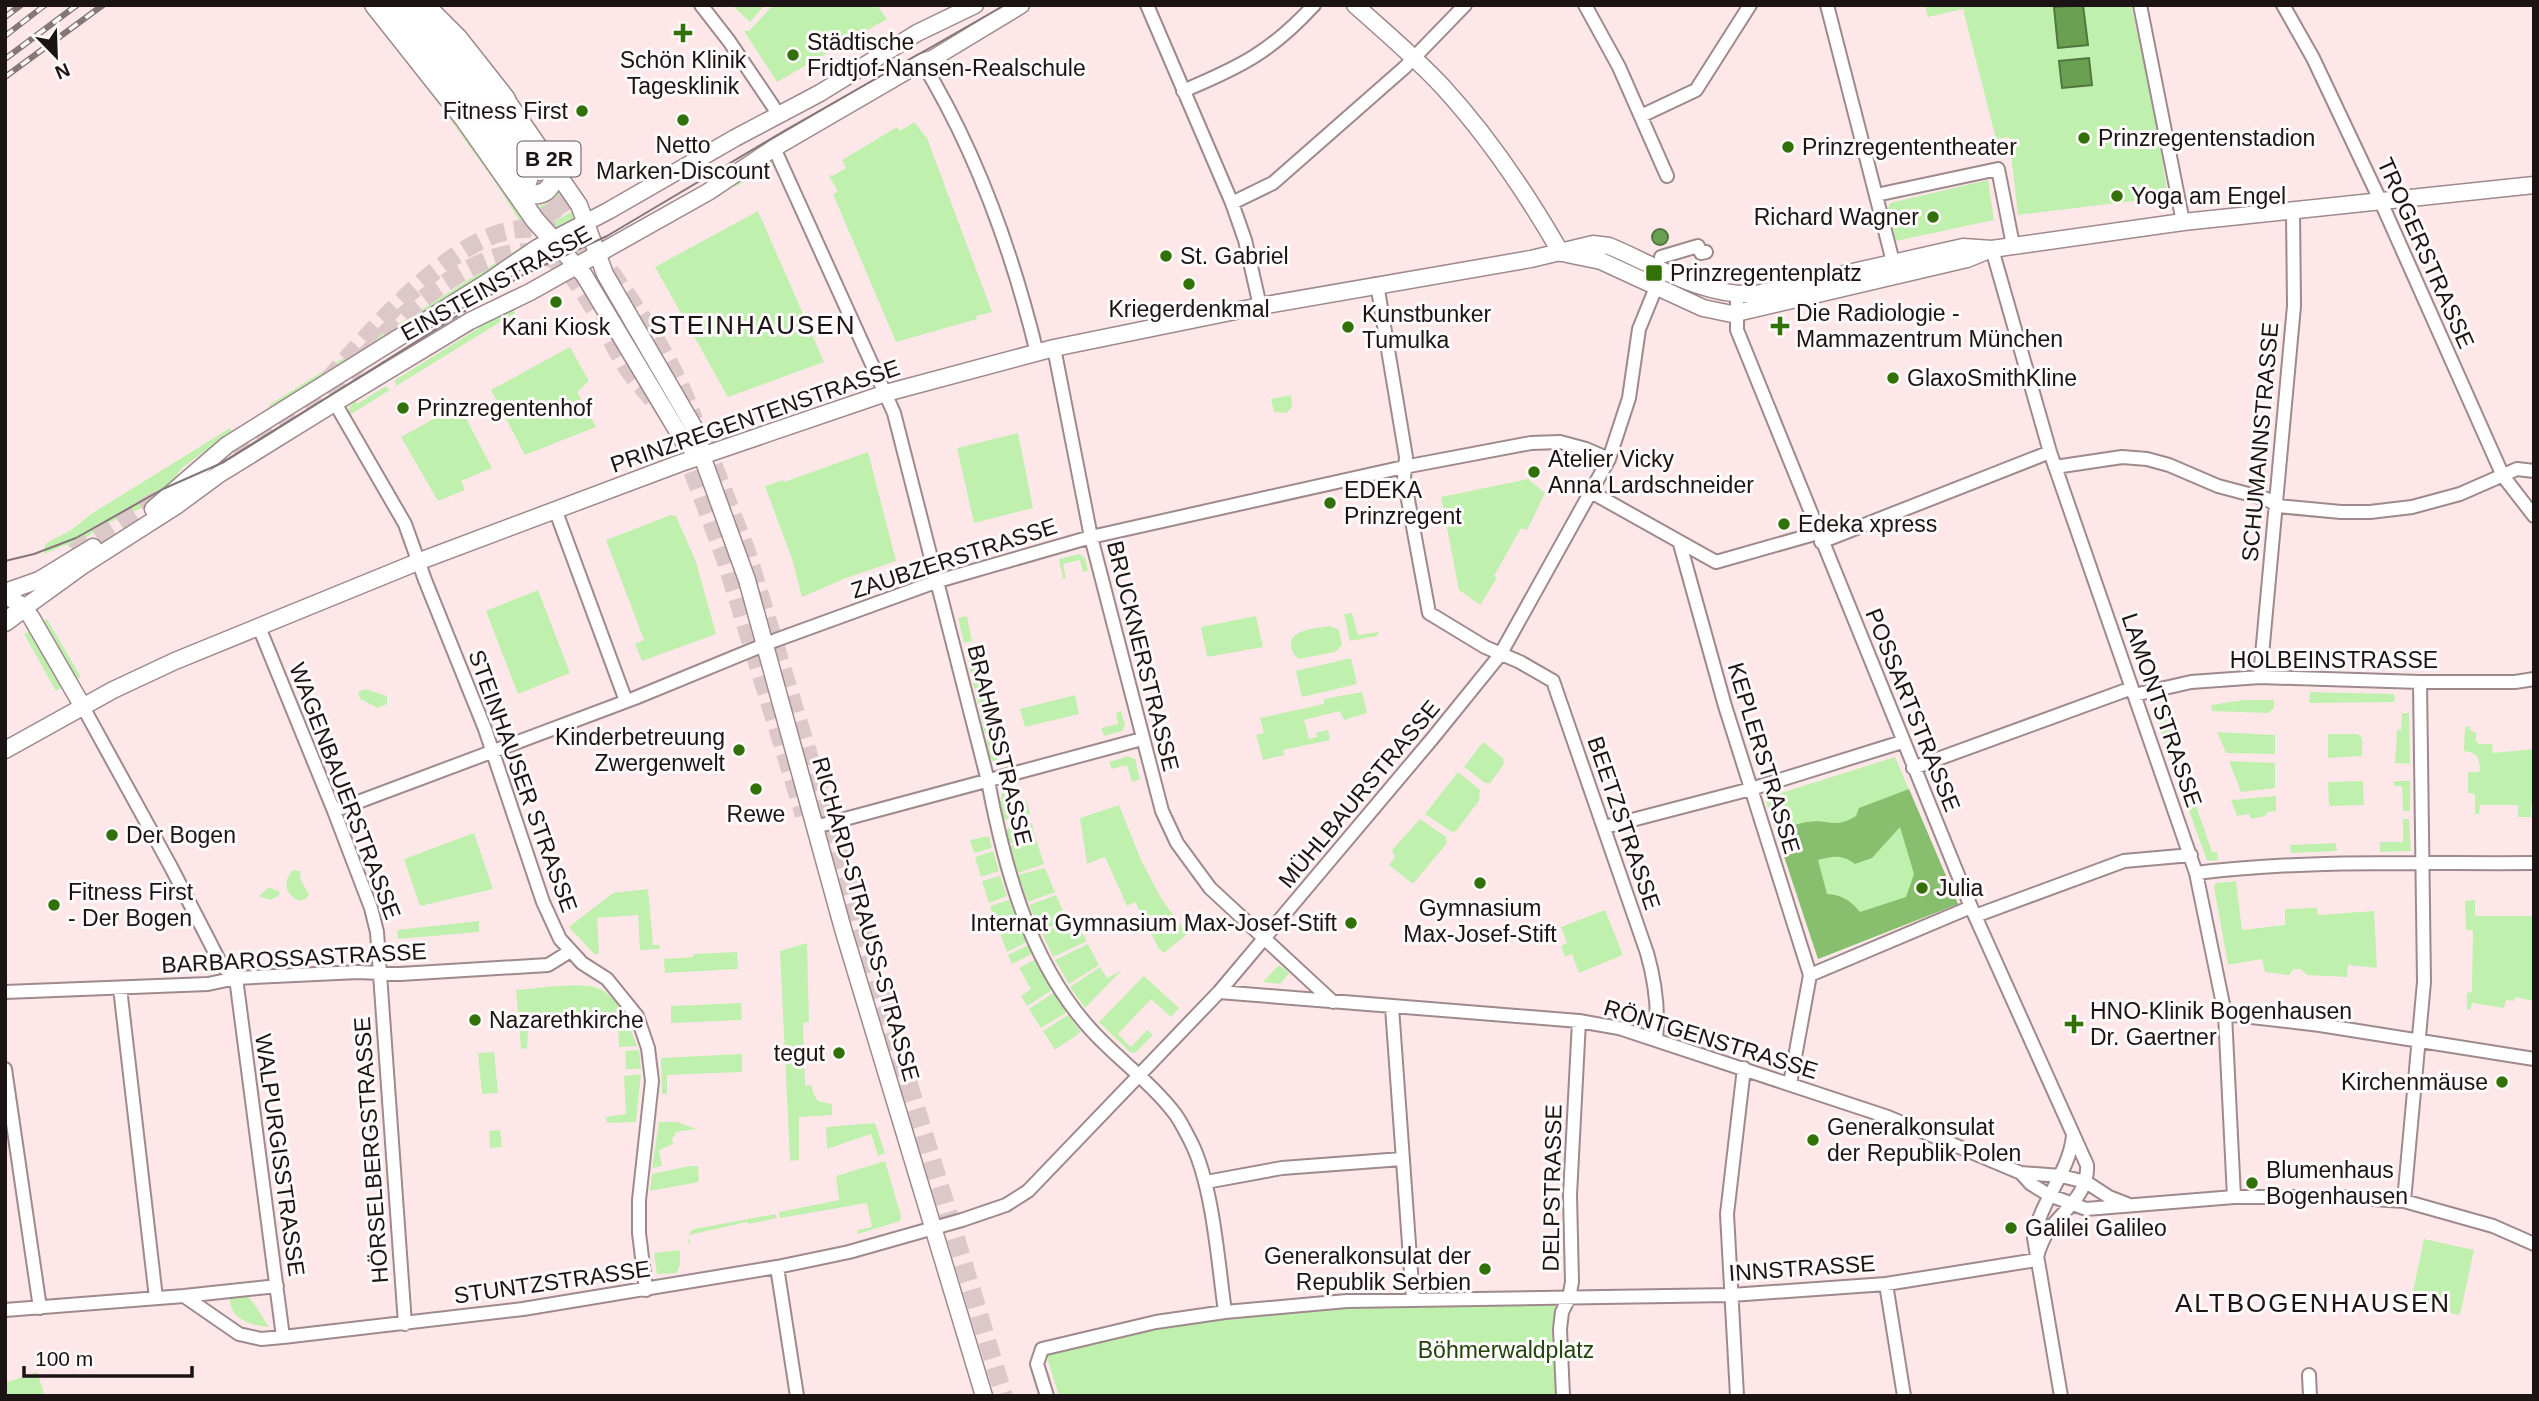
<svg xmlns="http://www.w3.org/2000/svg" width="2539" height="1401" viewBox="0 0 2539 1401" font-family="Arial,sans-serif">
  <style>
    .green { fill: #c0f0ad }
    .forest { fill: #87bf6f; fill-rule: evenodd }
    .water { fill: #69a052; stroke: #52763f; stroke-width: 2 }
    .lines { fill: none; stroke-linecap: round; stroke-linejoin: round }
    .highway-tunnel { stroke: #dcc7c9; stroke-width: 18; stroke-dasharray: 18 9; stroke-linecap: butt }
    .minor-casing { stroke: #9e8a8c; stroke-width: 16 }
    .major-casing { stroke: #9e8a8c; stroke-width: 19 }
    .highway-casing { stroke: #9e8a8c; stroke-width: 21 }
    .minor { stroke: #fff; stroke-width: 12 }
    .major { stroke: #fff; stroke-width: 16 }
    .highway { stroke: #fff; stroke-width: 18 }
    .tram { stroke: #857678; stroke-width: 2 }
    .rail-casing { stroke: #857678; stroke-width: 6 }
    .rail { stroke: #fef9fa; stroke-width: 3.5; stroke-dasharray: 10; stroke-linecap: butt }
    .poi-dot { fill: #317107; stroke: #fef9fa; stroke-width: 2.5 }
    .labels { text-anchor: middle; stroke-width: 6; stroke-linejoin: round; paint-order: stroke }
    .shield { fill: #fef9fa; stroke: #5f5859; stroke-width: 2 }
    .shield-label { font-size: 21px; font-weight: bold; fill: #1b1314 }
    .poi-label { font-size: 23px; fill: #1b1314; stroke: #fef9fa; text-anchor: start }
    .street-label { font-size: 23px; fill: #1b1314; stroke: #fef9fa }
    .park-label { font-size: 23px; fill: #1f440c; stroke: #fef9fa }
    .quarter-label { font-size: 26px; letter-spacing: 2px; fill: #1b1314; stroke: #fef9fa }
  </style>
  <rect width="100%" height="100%" fill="#fee7e9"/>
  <path class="green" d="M732 5H765L750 22Z
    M773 5H877L887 19 777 82 744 31H749Z
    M1925 5H2131L2153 102 2168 197 2018 215 2009 137 1996 139 1963 9 1928 17Z
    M441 107 487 166 528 226 524 228 495 182Z
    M914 122 927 138 992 312 976 316 977 319 896 342 833 194 838 192 828 174 832 176 846 168 842 160 897 127 900 131Z
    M773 158 778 164 734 187 733 184Z
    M1988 180 1994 220 1896 241 1888 208 1890 203Z
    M561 190 569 200 542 217 537 207 550 202Z
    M573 211V221L555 231 548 225Z
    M758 211 824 362 728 397 655 267Z
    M521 247 524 250 271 409 269 405Z
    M512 308 515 313 396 386 395 380 479 328 477 325Z
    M570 347 589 381 577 392 596 427 525 455 491 390Z
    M386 386 390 390 348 416 350 406 355 401 357 404Z
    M1291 395 1292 407 1286 413 1274 412 1271 399Z
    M459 405 492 468 461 481 465 490 438 501 401 437Z
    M230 428 232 431 182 468 167 489 146 506 109 523 69 548 68 544 44 554 45 544 71 530 91 514Z
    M1018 433 1033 508 974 523 957 448Z
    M868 452 896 561 846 578 802 597 792 559 765 486 783 480 784 482Z
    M1528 479 1545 493 1527 530 1521 528 1494 576 1497 578 1480 605 1459 590 1441 497Z
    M671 515 676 516 696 562 716 634 642 661 635 644 644 640 606 540Z
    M1079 554 1085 558 1088 571 1083 572 1080 560 1063 564 1066 578 1063 579 1059 559Z
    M538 590 570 673 518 694 486 611Z
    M1352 613 1358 635 1379 632 1377 636 1350 641 1344 614Z
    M967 616 972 641 964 643 958 618Z
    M1256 616 1263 647 1207 657 1201 627Z
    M47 619 81 677 77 679 44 621Z
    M1330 626 1339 630 1342 645 1335 652 1299 659C1294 655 1291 651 1291 645 1289 629 1319 628 1330 626Z
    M29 631 61 688 56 691 24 634Z
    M974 646 979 672 971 674 965 648Z
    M1351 658 1357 684 1302 697 1296 671Z
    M981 677 986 702 978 704 972 679Z
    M365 689 387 696V704L378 708 360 699 358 692Z
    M1362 692 1367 713 1344 720 1340 711 1304 720 1309 739 1317 737 1316 733 1328 730 1330 740 1283 750 1284 755 1263 760 1256 735 1264 733 1260 718 1324 704V699Z
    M2310 692 2394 694 2395 702 2309 703Z
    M1075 695 1079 714 1025 727 1020 709Z
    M2244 700H2274V708L2268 713 2212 711 2211 705Z
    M987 707 993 733 985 734 979 709Z
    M1121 711 1125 725 1122 731 1104 736 1101 728 1118 724 1116 713Z
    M2402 713H2409L2410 764 2395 763 2397 730H2401Z
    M2166 718 2212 852H2217L2218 860 2207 861 2159 726 2160 719Z
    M2470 726V730L2476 733V741L2479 744H2492L2493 753 2534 749V805H2531V817H2518V805H2480L2479 814H2475V794L2468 793V772H2478L2480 770C2479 756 2478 753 2464 751L2465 727Z
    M2217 732 2275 735V754L2226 753Z
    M2328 734H2358L2362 738V756L2328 758Z
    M994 738 1000 764H996L991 759 986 740Z
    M1483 742 1503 758 1504 764 1490 783H1485L1464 767Z
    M1128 756 1135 759 1140 779 1132 782 1127 765 1112 769 1109 762Z
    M1895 757 1958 904 1818 959 1765 798Z
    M2229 761 2275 763V788L2241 792Z
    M1458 772 1480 790 1479 801 1456 831 1452 832 1425 814Z
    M2363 781 2364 805 2329 806 2328 782Z
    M2394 781H2410V811H2403L2402 786H2394Z
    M1003 789 1008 806 1027 801 1030 814 1004 820 1000 802Z
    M2276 796V811L2268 812 2265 816 2251 819 2249 814 2237 816 2231 800Z
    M1119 805 1141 860 1161 898 1187 934 1164 953 1159 949 1135 902 1127 906 1105 857 1087 864 1080 818Z
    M1420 819 1446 837 1447 843 1413 884 1389 865 1395 857 1392 850Z
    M2403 819H2409L2411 851 2380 852V842H2403Z
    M1032 823 1035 836 1009 844 1006 829Z
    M474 833 493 889 420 906 404 859Z
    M989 836 992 848 974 853 970 840Z
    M1036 839 1044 864 1018 873 1010 846Z
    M2336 843 2337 851 2291 853 2290 845Z
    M993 851 999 871 981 877 975 857Z
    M1045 868 1055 892 1028 902 1018 875Z
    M293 870 300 871 301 881 309 894 306 899 299 901C285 894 282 882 293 870Z
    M1000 876 1007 896 989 903 982 881Z
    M2236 881 2242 930 2285 925V909L2317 908 2318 915 2374 911 2377 968 2348 965 2347 977 2307 975 2301 969H2294L2289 975 2265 972 2262 959 2228 965 2214 887 2216 883Z
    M269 887 280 892 278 896 270 900 259 896Z
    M648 889 653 945H659L660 949 640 950 638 915 597 918 599 953 595 955 569 927 613 893Z
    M1056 895 1067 920 1040 931 1029 905Z
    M1009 900 1017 919 997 926 990 906Z
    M2475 900V916H2534V1012L2533 1001 2515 997 2514 1001 2506 1000 2504 1008 2472 1003 2470 1010 2467 1009V993L2472 992 2473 930H2466L2465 901Z
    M1605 910 1623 955 1579 973 1572 954 1565 957 1561 946 1567 943 1561 927Z
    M479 921V932L398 939 397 930Z
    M1068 922 1075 935 1082 932 1087 941 1053 957 1042 933Z
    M1018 923 1027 942 1007 952 999 931Z
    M807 943 809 1022 803 1023 805 1086 812 1085 813 1093 818 1101 832 1104V1115L799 1117V1160L790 1161 780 951Z
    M1088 944 1099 965 1069 984 1055 960Z
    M1028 945 1032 954 1012 964 1008 955Z
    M737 952 738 969 665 973 664 959 693 957 694 954Z
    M1036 959 1052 990 1027 1006 1021 996 1031 989 1019 968Z
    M1279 965 1289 973 1280 984 1263 982Z
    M1100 967 1107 978 1122 970 1085 1008 1070 987Z
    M1144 976 1179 1008 1171 1017 1151 999 1118 1034 1131 1047 1147 1030 1153 1035 1135 1053H1131L1099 1022Z
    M555 986C569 986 587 983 600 989 620 999 630 1027 637 1046L619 1047 618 1023 528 1028 527 1049 521 1048 516 990Z
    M1055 992 1067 1012 1041 1028 1029 1009Z
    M741 1003 742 1020 671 1023V1006Z
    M1068 1015 1081 1032 1055 1050 1043 1031Z
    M639 1050 641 1069H626L625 1051Z
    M494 1052 498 1093 482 1094 478 1053Z
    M742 1054V1072L667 1075V1094H662L661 1058Z
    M641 1074 636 1122 607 1123 606 1117 626 1114 624 1076Z
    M659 1122H677L696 1129 675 1132V1136L672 1138 673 1144 659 1150 662 1166 652 1168Z
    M875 1123 885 1153 878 1156 871 1134 827 1149 826 1127Z
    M500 1130 502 1147 490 1148 489 1131Z
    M885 1161 901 1216 900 1221 858 1234 857 1230 872 1227 867 1203 780 1218 779 1212 839 1200 836 1176Z
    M690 1166H698L699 1182 650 1191 652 1174Z
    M775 1214 777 1218 749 1224 747 1222 689 1235 690 1243H688L690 1232 694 1229Z
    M2424 1239 2474 1250 2460 1315 2410 1305Z
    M680 1250V1264L677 1273 657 1274 654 1253Z
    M237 1295 250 1298 269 1327C249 1325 229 1319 230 1297Z
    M1555 1302 1559 1396H1059L1045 1351C1105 1337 1163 1324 1224 1316 1333 1302 1445 1304 1555 1302Z
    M37 1372 45 1396H5V1383Z"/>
  <path class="forest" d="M1909 789 1958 904 1818 959 1776 832C1786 829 1797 823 1808 822 1829 818 1833 830 1856 816L1859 808ZM1900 827 1914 874 1906 897 1860 912C1850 900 1842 895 1827 894L1818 860C1833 856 1842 854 1855 864L1872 858Z"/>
  <path class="water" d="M2083 5 2088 45 2058 48 2054 7Z
    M2089 58 2092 85 2062 88 2059 61Z
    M1652 237a8 8 0 1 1 16 0a8 8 0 1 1-16 0Z"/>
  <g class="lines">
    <path class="highway-tunnel" d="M542 174 597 264
      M530 183 587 271
      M610 271C643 317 676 366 694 420
      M328 380C370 332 445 245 507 231 523 227 538 229 555 231
      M310 413C344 384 370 347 402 317 436 285 517 226 561 265 586 286 609 339 627 368 635 380 645 390 654 401
      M704 440 747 552 1004 1396
      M683 446 725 559 804 815
      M210 466 295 410
      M74 552 166 494
      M5 606 51 579"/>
    <g class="minor-casing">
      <path id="minor" d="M701 5 729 41 779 115
        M1147 5 1232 203 1245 240 1260 306
        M1585 5 1619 67 1667 176
        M1827 5 1891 254V270
        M2140 5 2183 222
        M2283 5 2313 58 2381 202 2503 476 2534 516
        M922 62C977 152 1012 251 1037 353
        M1183 91C1240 67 1271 52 1314 5
        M1641 116 1696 90 1750 5
        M774 148 894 413 988 781C1004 865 1028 957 1086 1024 1112 1055 1147 1078 1172 1110 1180 1119 1185 1131 1191 1142 1213 1186 1218 1262 1225 1312
        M1876 195 1998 169 2013 245
        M1232 203 1273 183 1404 68 1465 5
        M1992 249 2050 452 2196 873 2225 1014 2234 1197
        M1661 257 1698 246 1701 253 1706 252
        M1377 284 1406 457 1404 478 1429 613 1485 647 1520 662 1553 681 1647 953C1655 981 1659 1009 1656 1039
        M1737 295V330L1971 907 2087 1165C2089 1193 2065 1209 2049 1230 2042 1239 2039 1249 2036 1260
        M1054 348 1091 537 1162 811 1177 843 1210 888 1333 1002
        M335 403 405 524 425 580 485 729 543 902 560 939 582 963 607 979 637 1016 648 1048 652 1081 639 1200V1233L646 1290
        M2055 467 2122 457 2147 459 2169 465 2218 486 2267 499 2277 506 2341 512H2370L2412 507 2460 494 2517 469 2534 471
        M1591 492 1716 562 1818 533
        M555 509 626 701
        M1821 542 2050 452
        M1680 544 1725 706 1810 975 1790 1084
        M259 627 334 811 371 908 377 932 405 1324
        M2260 677 2294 306 2293 211
        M2134 695 2191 682 2260 677 2420 682H2515L2534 679
        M83 707 171 867 222 966 236 978 283 1337
        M1913 768 2132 688
        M334 811 635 698 776 640 938 581 1091 537 1404 467 1531 443 1560 442 1586 449 1609 459
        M815 827 1142 739
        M1605 827 1751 789 1902 742
        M2196 873C2309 859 2421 864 2534 863
        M1975 916 2124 861 2191 855
        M1810 975 1971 907
        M120 988 156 1298
        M5 992 208 984 236 978 358 972 400 974 548 965 569 952
        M1219 992 1579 1021 1619 1028 1888 1117 2021 1173 2061 1176 2086 1182 2109 1197 2127 1204
        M1392 1007 1413 1300
        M2225 1014 2320 1025 2534 1059
        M5 1069 40 1308
        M2021 1173 2031 1184 2049 1195 2086 1209 2234 1197H2341L2404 1201 2493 1226 2534 1244
        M1206 1182 1282 1168 1402 1159
        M2404 1201 2424 982 2420 682
        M777 1267 797 1396
        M1886 1284 1904 1396
        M184 1296 277 1286
        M5 1310 184 1296 239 1334 261 1339 283 1337 523 1309 777 1267 849 1252 962 1220 1006 1205 1028 1191 1219 992 1432 739 1500 655 1609 459 1629 398 1639 329 1659 280
        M2309 1375 2310 1396
        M1047 1396 1037 1364 1042 1349 1156 1322 1225 1312 1347 1301 1731 1295 1886 1284 2036 1260
        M1563 1396 1560 1329 1562 1312 1569 1298 1572 1282 1570 1195 1579 1021
        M1737 1396 1727 1214 1744 1068
        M2061 1396 2034 1238C2040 1201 2069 1173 2073 1136"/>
    </g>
    <g class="major-casing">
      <path id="major" d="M1355 5C1384 31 1415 57 1442 86 1488 136 1527 194 1561 253
        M506 99 579 205 605 274 699 436 702 456 747 580 843 929 984 1396
        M552 239 584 275 684 442 702 456
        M1567 254 1601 261 1703 308 1732 314 1967 259 1989 250
        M153 509 227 445 489 281 537 248 608 211 735 138 820 93 917 33 975 5
        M5 592 39 580 93 547
        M5 595 21 605 31 617 83 707
        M24 608 82 566 176 506 218 475 323 410 470 321 530 292 708 192 774 148 922 62 932 59 1021 5
        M5 750 113 690 175 661 420 561 678 464 886 393 1054 348 1260 306 1531 259 1593 244 1609 246C1657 266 1703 297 1756 294L1963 247 1992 249 2183 222 2534 185"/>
    </g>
    <g class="highway-casing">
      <path id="highway" d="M374 5 465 120 535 220 552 239
        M407 5 462 67 540 171
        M425 5 458 38 506 99
        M390 8 478 111 528 180
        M518 194C542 196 551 195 556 170
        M5 622 24 608"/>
    </g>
    <use href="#minor" class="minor"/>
    <use href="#major" class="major"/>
    <use href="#highway" class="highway"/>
    <path class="tram" d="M5 561 34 554 76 538 163 489 224 462 521 276 607 236 784 131 1005 5"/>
    <g class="rail-casing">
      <path id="rail" d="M5 17 21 5
        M5 36 45 5
        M5 59 77 5
        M5 77 103 5"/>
    </g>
    <use href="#rail" class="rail"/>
  </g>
  <g class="poi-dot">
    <path d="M679.5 22.5h7v7h7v7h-7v7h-7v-7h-7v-7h7z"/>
    <circle cx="793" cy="55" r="7"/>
    <circle cx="582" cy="111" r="7"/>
    <circle cx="683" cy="120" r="7"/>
    <circle cx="2084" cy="138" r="7"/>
    <circle cx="1788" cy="147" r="7"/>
    <circle cx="2117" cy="196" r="7"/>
    <circle cx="1933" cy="217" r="7"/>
    <circle cx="1166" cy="256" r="7"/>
    <rect x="1645" y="264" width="18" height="18" rx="3.5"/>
    <circle cx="1189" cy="284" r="7"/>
    <circle cx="556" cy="302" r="7"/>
    <path d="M1776.5 315.5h7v7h7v7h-7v7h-7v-7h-7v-7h7z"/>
    <circle cx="1348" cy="327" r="7"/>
    <circle cx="1893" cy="378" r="7"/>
    <circle cx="403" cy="408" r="7"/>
    <circle cx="1534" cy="472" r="7"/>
    <circle cx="1330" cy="503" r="7"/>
    <circle cx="1784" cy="524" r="7"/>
    <circle cx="739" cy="750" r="7"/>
    <circle cx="756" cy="789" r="7"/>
    <circle cx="112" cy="835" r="7"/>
    <circle cx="1480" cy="883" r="7"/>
    <circle cx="1922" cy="888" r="7"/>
    <circle cx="54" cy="905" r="7"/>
    <circle cx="1351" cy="923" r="7"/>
    <circle cx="475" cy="1020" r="7"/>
    <path d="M2070.5 1013.5h7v7h7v7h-7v7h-7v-7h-7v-7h7z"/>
    <circle cx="839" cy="1053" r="7"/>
    <circle cx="2502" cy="1082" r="7"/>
    <circle cx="1813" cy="1140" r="7"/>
    <circle cx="2252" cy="1183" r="7"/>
    <circle cx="2011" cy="1228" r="7"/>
    <circle cx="1485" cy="1269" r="7"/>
  </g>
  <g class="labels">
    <rect class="shield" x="517.5" y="141.5" width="63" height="35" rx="5"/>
    <g class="shield-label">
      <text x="549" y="166">B 2R</text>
    </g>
    <g class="poi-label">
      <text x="807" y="50">Städtische<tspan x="807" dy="26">Fridtjof-Nansen-Realschule</tspan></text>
      <text x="683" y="68" text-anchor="middle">Schön Klinik<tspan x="683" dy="26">Tagesklinik</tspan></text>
      <text x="568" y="119" text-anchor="end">Fitness First</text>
      <text x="2098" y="146">Prinzregentenstadion</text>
      <text x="683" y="153" text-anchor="middle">Netto<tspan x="683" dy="26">Marken-Discount</tspan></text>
      <text x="1802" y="155">Prinzregententheater</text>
      <text x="2131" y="204">Yoga am Engel</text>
      <text x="1919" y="225" text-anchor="end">Richard Wagner</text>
      <text x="1180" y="264">St. Gabriel</text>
      <text x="1670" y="281">Prinzregentenplatz</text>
      <text x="1189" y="317" text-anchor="middle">Kriegerdenkmal</text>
      <text x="1796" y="321">Die Radiologie -<tspan x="1796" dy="26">Mammazentrum München</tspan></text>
      <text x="1362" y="322">Kunstbunker<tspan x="1362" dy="26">Tumulka</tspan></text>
      <text x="556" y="335" text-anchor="middle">Kani Kiosk</text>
      <text x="1907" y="386">GlaxoSmithKline</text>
      <text x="417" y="416">Prinzregentenhof</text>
      <text x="1548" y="467">Atelier Vicky<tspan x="1548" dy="26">Anna Lardschneider</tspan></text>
      <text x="1344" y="498">EDEKA<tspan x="1344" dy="26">Prinzregent</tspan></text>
      <text x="1798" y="532">Edeka xpress</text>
      <text x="725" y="745" text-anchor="end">Kinderbetreuung<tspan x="725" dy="26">Zwergenwelt</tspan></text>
      <text x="756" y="822" text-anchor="middle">Rewe</text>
      <text x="126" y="843">Der Bogen</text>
      <text x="1936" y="896">Julia</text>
      <text x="68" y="900">Fitness First<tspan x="68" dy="26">- Der Bogen</tspan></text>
      <text x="1480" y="916" text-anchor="middle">Gymnasium<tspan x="1480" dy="26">Max-Josef-Stift</tspan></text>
      <text x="1337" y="931" text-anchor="end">Internat Gymnasium Max-Josef-Stift</text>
      <text x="2090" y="1019">HNO-Klinik Bogenhausen<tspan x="2090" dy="26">Dr. Gaertner</tspan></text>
      <text x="489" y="1028">Nazarethkirche</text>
      <text x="825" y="1061" text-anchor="end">tegut</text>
      <text x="2488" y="1090" text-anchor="end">Kirchenmäuse</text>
      <text x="1827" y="1135">Generalkonsulat<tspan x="1827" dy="26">der Republik Polen</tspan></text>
      <text x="2266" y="1178">Blumenhaus<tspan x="2266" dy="26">Bogenhausen</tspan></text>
      <text x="2025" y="1236">Galilei Galileo</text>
      <text x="1471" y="1264" text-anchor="end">Generalkonsulat der<tspan x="1471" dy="26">Republik Serbien</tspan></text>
    </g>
    <g class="street-label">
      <text transform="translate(2426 253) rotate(66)" y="8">TROGERSTRASSE</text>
      <text transform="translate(496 283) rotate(-29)" y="8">EINSTEINSTRASSE</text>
      <text transform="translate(755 416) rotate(-19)" y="8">PRINZREGENTENSTRASSE</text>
      <text transform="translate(2260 442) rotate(-85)" y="8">SCHUMANNSTRASSE</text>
      <text transform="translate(954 558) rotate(-18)" y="8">ZAUBZERSTRASSE</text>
      <text transform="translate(1143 656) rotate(76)" y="8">BRUCKNERSTRASSE</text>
      <text x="2334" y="668">HOLBEINSTRASSE</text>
      <text transform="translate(1913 710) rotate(68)" y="8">POSSARTSTRASSE</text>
      <text transform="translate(2162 710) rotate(71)" y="8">LAMONTSTRASSE</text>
      <text transform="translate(1000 745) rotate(76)" y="8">BRAHMSSTRASSE</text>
      <text transform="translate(1764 758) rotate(73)" y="8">KEPLERSTRASSE</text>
      <text transform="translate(523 781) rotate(70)" y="8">STEINHAUSER STRASSE</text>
      <text transform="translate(345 791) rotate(69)" y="8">WAGENBAUERSTRASSE</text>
      <text transform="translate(1359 794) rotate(-50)" y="8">MÜHLBAURSTRASSE</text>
      <text transform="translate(1624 823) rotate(71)" y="8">BEETZSTRASSE</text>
      <text transform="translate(866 919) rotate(74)" y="8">RICHARD-STRAUSS-STRASSE</text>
      <text transform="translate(294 958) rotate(-3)" y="8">BARBAROSSASTRASSE</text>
      <text transform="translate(1711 1039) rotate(17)" y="8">RÖNTGENSTRASSE</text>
      <text transform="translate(371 1150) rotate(-94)" y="8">HÖRSELBERGSTRASSE</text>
      <text transform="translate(280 1155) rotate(82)" y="8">WALPURGISSTRASSE</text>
      <text transform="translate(1552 1188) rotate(-89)" y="8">DELPSTRASSE</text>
      <text transform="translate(1802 1268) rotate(-4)" y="8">INNSTRASSE</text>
      <text transform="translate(552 1282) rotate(-8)" y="8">STUNTZSTRASSE</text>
    </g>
    <g class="park-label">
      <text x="1506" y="1358">Böhmerwaldplatz</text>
    </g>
    <g class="quarter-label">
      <text x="753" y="334">STEINHAUSEN</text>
      <text x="2313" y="1312">ALTBOGENHAUSEN</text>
    </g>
  </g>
  <rect width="2539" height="1401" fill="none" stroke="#1b1314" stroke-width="14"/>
  <g transform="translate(56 56) rotate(157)" stroke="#fef9fa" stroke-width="5" paint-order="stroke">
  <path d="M0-5L12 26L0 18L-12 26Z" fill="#1b1314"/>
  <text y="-10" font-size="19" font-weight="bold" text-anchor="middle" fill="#1b1314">N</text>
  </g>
  <path d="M24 1366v10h168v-10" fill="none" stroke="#1b1314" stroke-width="3.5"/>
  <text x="35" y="1366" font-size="21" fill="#1b1314" stroke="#fef9fa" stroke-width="5" paint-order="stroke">100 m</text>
</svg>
